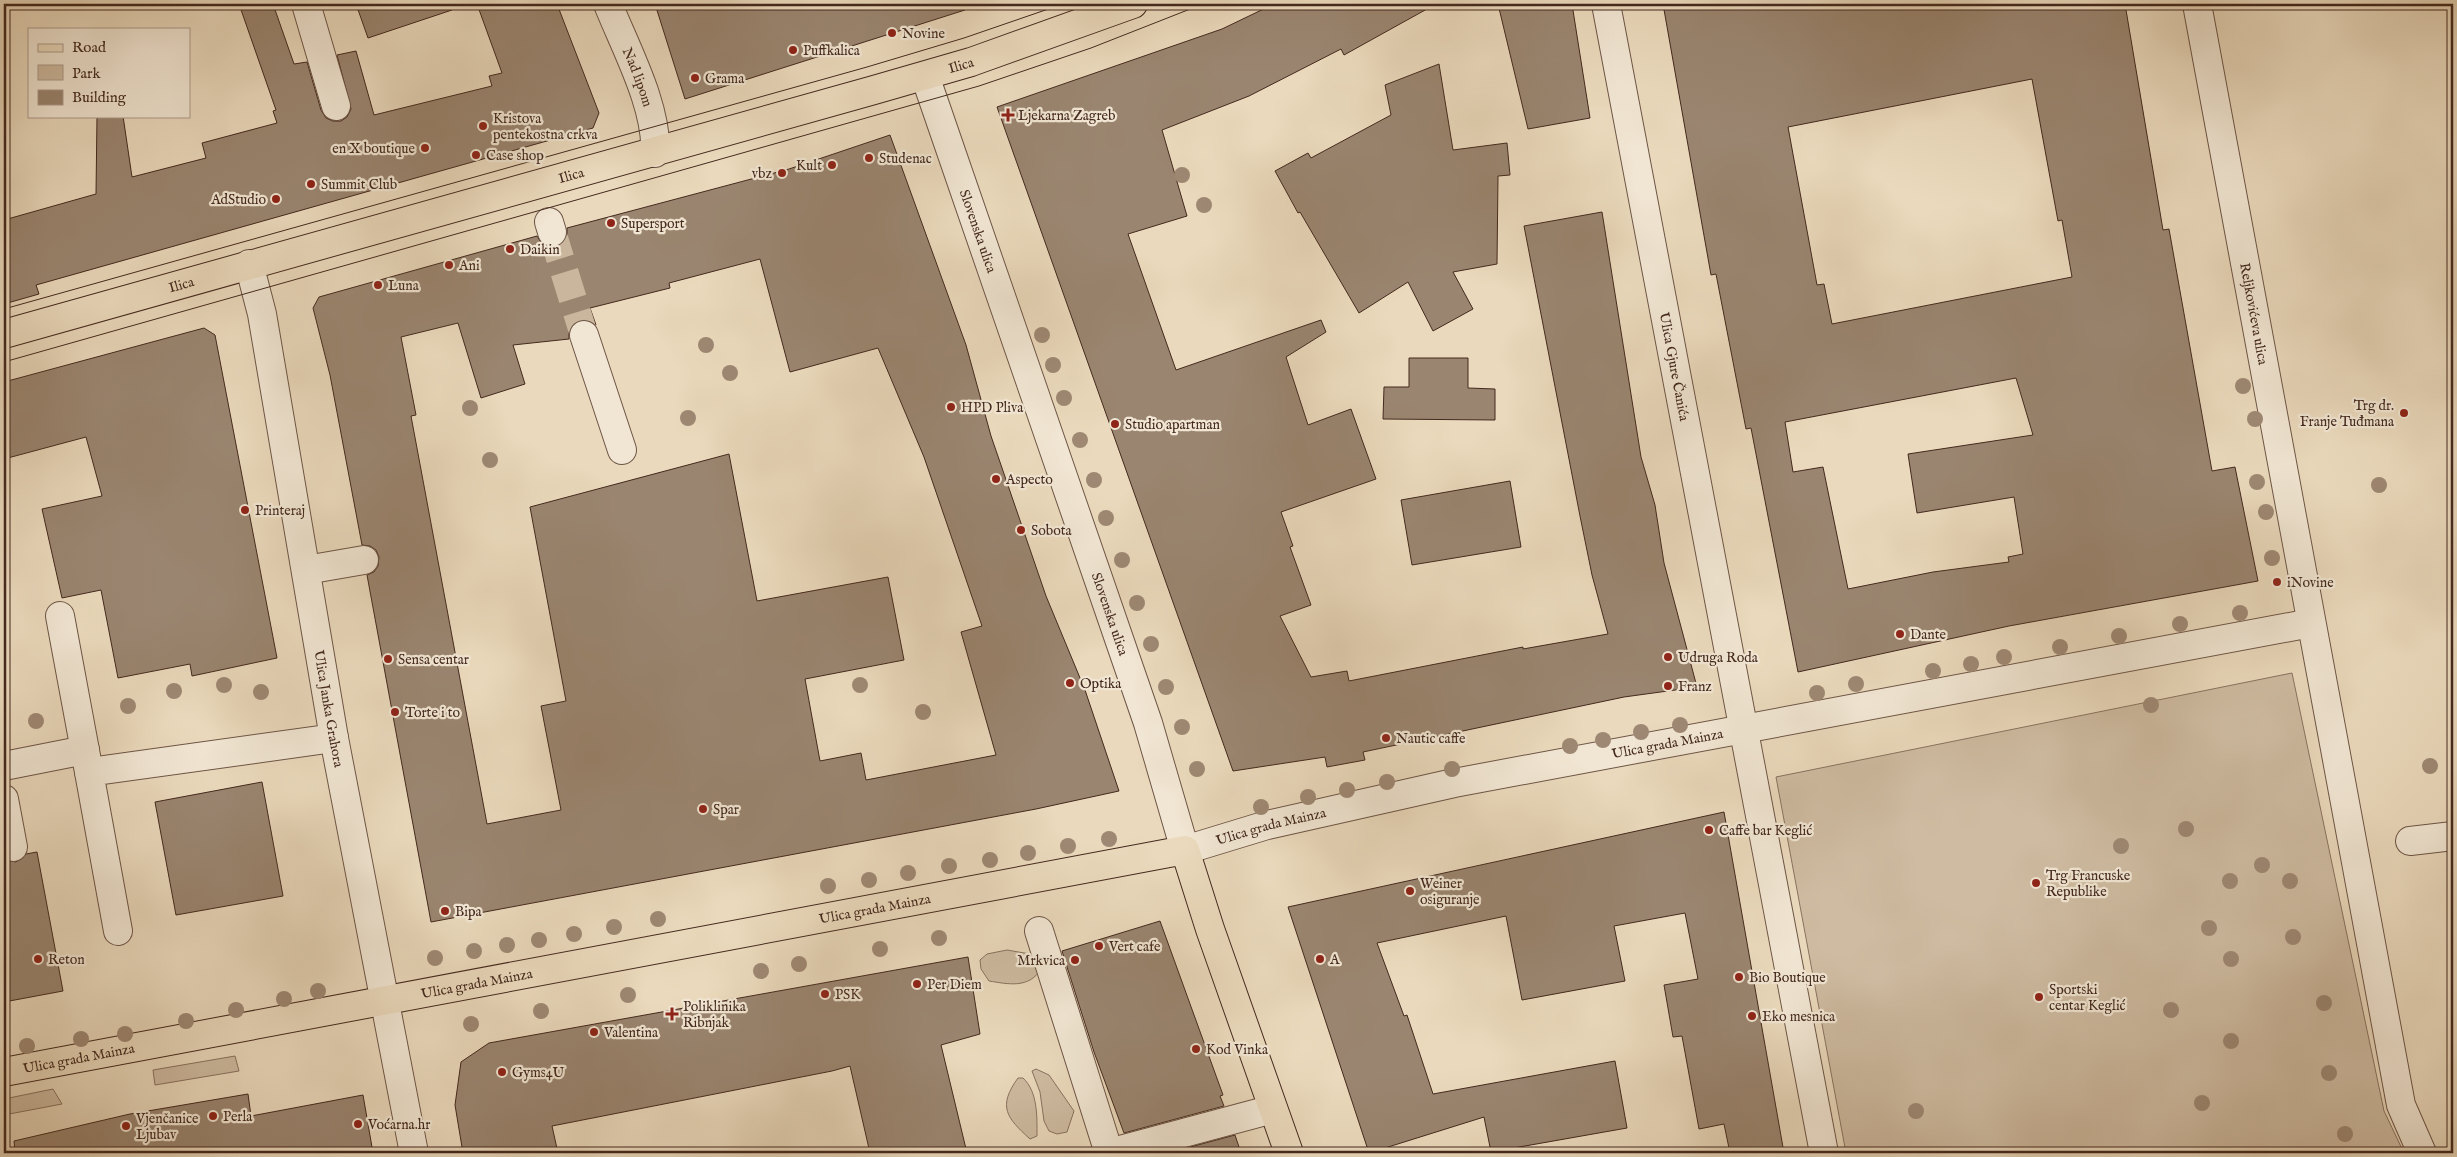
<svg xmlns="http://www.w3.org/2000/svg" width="2457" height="1157" viewBox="0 0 2457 1157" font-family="'IM FELL English',serif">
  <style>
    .green { fill: #cebba1; stroke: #897260 }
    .building { fill: #9a8570; stroke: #44291e; fill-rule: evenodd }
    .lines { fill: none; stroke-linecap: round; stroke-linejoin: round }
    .minor-tunnel { stroke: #c9b69c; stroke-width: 28; stroke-dasharray: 28 14; stroke-linecap: butt }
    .minor-casing { stroke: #6e5546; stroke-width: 30 }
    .major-casing { stroke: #44291e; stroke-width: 30 }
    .minor { stroke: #f1e6d3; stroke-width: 28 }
    .major { stroke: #ead9bc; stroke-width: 28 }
    .tram { stroke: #44291e; stroke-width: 1 }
    .tree { fill: #9e8873 }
    .poi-dot { fill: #8f2418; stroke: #f1e6d3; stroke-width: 2 }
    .labels { text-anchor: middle; stroke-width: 4.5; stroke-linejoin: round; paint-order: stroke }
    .poi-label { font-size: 14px; fill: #44291e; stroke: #f1e6d3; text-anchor: start }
    .street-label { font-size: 14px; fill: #44291e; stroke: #f1e6d3 }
  </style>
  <rect width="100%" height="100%" fill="#ead9bc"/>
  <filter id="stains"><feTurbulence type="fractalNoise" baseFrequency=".004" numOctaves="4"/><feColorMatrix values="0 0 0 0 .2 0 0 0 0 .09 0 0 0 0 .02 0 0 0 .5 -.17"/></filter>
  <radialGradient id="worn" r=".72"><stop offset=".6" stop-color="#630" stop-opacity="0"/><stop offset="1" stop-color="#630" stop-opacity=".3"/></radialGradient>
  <path class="green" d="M2292 673 2384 1111 2404 1153H1846L1776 777Z
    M1007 950 1030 954 1039 960 1041 969C1029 989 1008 984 989 981L981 969 980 960 987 954Z
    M235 1056 239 1071 155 1085 153 1070Z
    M1036 1069 1049 1075 1074 1111 1067 1132 1057 1134 1049 1131 1044 1121 1040 1092 1032 1071Z
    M1018 1078H1023C1038 1092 1037 1117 1037 1136L1030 1139C1007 1118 997 1107 1018 1078Z
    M53 1089 62 1104 4 1115V1099Z"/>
  <path class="building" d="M239 4H273L294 64 307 62 321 110 326 118 333 121H341L347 117 351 109 337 55 356 51 374 115 492 86 489 76 502 73 477 4H557L599 113 593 128 36 285 39 294 4 304V220L96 194 97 116H123L132 177 206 158 202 143 277 123 273 111 276 110Z
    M356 4H451L452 10 368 38Z
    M655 4H964L965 10 685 99Z
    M1274 4H1436L1344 55 1341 49 1249 96 1162 130 1187 216 1128 234 1176 370 1321 320 1326 332 1286 357 1308 425 1351 409 1376 479 1281 512 1293 546 1290 547 1311 605 1280 616 1311 677 1347 671 1349 681 1523 647V649L1608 634 1592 575 1580 516 1524 226 1602 212 1641 457 1655 505 1664 563 1697 687 1624 697 1363 752 1365 760 1327 767 1325 757 1233 771 997 107 1222 29Z
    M1498 4H1572L1590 118 1528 129Z
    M1663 4H2125L2163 230 2169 229 2212 471 2235 467 2258 581 2009 626 1798 672 1751 428 1746 429 1716 274 1711 275ZM2032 79 2058 221 2062 220 2072 277 1832 324 1824 284 1817 285 1788 127ZM2016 378 2033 435 1908 454 1917 513 2014 497 2023 554 2008 557 2009 562 1933 572 1848 589 1823 467 1793 472 1785 422Z
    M1439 64 1453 150 1507 143 1510 175 1498 176 1497 264 1453 272 1473 309 1433 331 1408 282 1359 313 1300 212 1298 213 1275 171 1308 153 1311 158 1391 115 1385 85Z
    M890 135 966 345 991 436 1046 596 1085 690 1119 791 1036 809 431 922 367 575 374 572 378 566 379 557 376 550 370 546 362 545 330 375 313 308 319 297 537 236 542 244 548 247H556L564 242 567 236V228L789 169ZM760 259 790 372 878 348 924 457 982 626 961 632 996 755 866 780 861 753 820 761 805 679 904 660 888 577 757 601 729 454 530 507 566 701 541 706 561 810 487 824 411 416 416 415 401 337 458 323 481 398 525 384 513 345 569 339V331L572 325 579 320H588L596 325 590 308 670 288 669 283Z
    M204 328 215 335 277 658 192 676 190 664 118 678 101 590 62 598 42 509 102 496 86 437 4 459V382Z
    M1409 358H1468V388L1495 389V420L1383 419 1384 387H1409Z
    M1510 481 1521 547 1412 565 1401 500Z
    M262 782 283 896 176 915 155 802Z
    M1724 812 1784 1153H1730L1724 1124 1699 1129 1682 1036 1673 1037 1664 985 1698 979 1685 913 1614 926 1625 981 1522 1000 1506 916 1377 943 1404 1016 1407 1015 1433 1094 1615 1061 1627 1128 1491 1152 1484 1117 1369 1153 1288 907Z
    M37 852 63 991 4 1002V859L16 862 26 854Z
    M1160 921 1223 1095 1220 1096 1224 1106 1124 1133 1094 1052 1062 951Z
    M968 957 980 1034 941 1045 967 1153H870L850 1066 832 1071 552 1126 558 1153H463L455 1105 461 1062 489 1043Z
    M248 1094 251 1116 363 1095 373 1153H15L14 1141 130 1114Z
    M1235 1135 1241 1153H1168Z"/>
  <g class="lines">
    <path class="minor-tunnel" d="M552 232 584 335"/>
    <g class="minor-casing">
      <g id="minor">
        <path d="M306 4 336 106"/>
        <path id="s1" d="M608 4C625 47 658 107 655 153"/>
        <path id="s2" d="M1606 4 1824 1153"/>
        <path id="s3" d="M2197 4 2401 1105 2422 1153"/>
        <path id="s4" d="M925 76 1148 723 1185 850 1267 825 1454 783 2311 623"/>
        <path d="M549 222 552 232"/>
        <path id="s5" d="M249 264 262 314 334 738 414 1153"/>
        <path d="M584 335 622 450"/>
        <path d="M306 570 364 560"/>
        <path d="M60 616 89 772"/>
        <path d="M4 766 85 750"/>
        <path d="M4 799 13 847"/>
        <path d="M2410 841 2453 836"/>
        <path d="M118 931 89 772 334 738"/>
        <path d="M1039 931 1109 1153 1273 1109"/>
      </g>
    </g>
    <g class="major-casing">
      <g id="major">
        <path id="s6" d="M4 334 874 90 971 62 1133 4"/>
        <path id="s7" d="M4 1072 1185 850 1210 929 1289 1153"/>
      </g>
    </g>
    <use href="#minor" class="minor"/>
    <use href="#major" class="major"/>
    <path class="tram" d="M4 309 867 67 964 38 1063 4
      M4 362 979 86 1091 48 1203 4"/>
  </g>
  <g class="tree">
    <circle cx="1182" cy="175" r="8"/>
    <circle cx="1204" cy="205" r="8"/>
    <circle cx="1042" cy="335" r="8"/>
    <circle cx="706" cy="345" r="8"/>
    <circle cx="1053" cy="365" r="8"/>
    <circle cx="730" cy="373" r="8"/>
    <circle cx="2243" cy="386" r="8"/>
    <circle cx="1064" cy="398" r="8"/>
    <circle cx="470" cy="408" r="8"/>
    <circle cx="688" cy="418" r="8"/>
    <circle cx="2255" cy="419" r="8"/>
    <circle cx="1080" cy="440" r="8"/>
    <circle cx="490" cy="460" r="8"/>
    <circle cx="1094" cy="480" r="8"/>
    <circle cx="2257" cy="482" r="8"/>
    <circle cx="2379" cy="485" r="8"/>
    <circle cx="2266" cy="512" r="8"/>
    <circle cx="1106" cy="518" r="8"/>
    <circle cx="2272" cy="558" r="8"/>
    <circle cx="1122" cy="560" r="8"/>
    <circle cx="1137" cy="603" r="8"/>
    <circle cx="2240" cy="613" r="8"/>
    <circle cx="2180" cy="624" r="8"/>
    <circle cx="2119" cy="636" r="8"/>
    <circle cx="1151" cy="644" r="8"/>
    <circle cx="2060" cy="647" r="8"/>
    <circle cx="2004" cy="657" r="8"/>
    <circle cx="1971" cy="664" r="8"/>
    <circle cx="1933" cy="671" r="8"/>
    <circle cx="1856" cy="684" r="8"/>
    <circle cx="224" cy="685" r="8"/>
    <circle cx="860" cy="685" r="8"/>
    <circle cx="1166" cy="687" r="8"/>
    <circle cx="174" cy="691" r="8"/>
    <circle cx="261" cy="692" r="8"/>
    <circle cx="1817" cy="693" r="8"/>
    <circle cx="2151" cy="705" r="8"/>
    <circle cx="128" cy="706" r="8"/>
    <circle cx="923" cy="712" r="8"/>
    <circle cx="36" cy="721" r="8"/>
    <circle cx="1680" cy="725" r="8"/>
    <circle cx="1182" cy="727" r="8"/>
    <circle cx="1641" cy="732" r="8"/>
    <circle cx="1603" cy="740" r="8"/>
    <circle cx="1570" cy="746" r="8"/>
    <circle cx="2430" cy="766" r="8"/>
    <circle cx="1197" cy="769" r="8"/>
    <circle cx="1452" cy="769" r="8"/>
    <circle cx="1387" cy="782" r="8"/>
    <circle cx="1347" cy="790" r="8"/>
    <circle cx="1308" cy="797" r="8"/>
    <circle cx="1261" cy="807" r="8"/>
    <circle cx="2186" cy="829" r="8"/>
    <circle cx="1109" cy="839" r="8"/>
    <circle cx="1068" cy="846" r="8"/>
    <circle cx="2121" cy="846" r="8"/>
    <circle cx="1028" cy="853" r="8"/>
    <circle cx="990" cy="860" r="8"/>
    <circle cx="2262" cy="865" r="8"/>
    <circle cx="949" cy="866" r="8"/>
    <circle cx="908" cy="873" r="8"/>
    <circle cx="869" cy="880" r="8"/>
    <circle cx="2230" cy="881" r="8"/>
    <circle cx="2290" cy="881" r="8"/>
    <circle cx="828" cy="886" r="8"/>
    <circle cx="658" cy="919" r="8"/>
    <circle cx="614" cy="927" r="8"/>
    <circle cx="2209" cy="928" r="8"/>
    <circle cx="574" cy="934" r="8"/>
    <circle cx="2293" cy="937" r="8"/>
    <circle cx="939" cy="938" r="8"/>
    <circle cx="539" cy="940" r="8"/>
    <circle cx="507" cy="945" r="8"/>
    <circle cx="880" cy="949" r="8"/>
    <circle cx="474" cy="951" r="8"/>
    <circle cx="435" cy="958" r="8"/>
    <circle cx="2231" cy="959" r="8"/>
    <circle cx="799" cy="964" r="8"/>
    <circle cx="761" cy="971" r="8"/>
    <circle cx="318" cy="991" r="8"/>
    <circle cx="628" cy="995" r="8"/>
    <circle cx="284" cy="999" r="8"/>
    <circle cx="2324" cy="1003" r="8"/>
    <circle cx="236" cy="1010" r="8"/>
    <circle cx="2171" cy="1010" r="8"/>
    <circle cx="541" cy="1011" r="8"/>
    <circle cx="186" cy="1021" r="8"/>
    <circle cx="471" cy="1024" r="8"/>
    <circle cx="125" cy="1034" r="8"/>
    <circle cx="81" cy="1039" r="8"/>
    <circle cx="2231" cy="1041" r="8"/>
    <circle cx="27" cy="1046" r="8"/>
    <circle cx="2329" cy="1073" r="8"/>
    <circle cx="2202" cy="1103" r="8"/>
    <circle cx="1916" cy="1111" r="8"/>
    <circle cx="2345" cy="1134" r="8"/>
  </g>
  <g class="poi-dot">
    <circle cx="892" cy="33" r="5"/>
    <circle cx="793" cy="50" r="5"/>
    <circle cx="695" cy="78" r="5"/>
    <path d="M1005.5 107.5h5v5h5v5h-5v5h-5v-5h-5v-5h5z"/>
    <circle cx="483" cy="126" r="5"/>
    <circle cx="425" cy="148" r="5"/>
    <circle cx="476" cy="155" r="5"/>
    <circle cx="869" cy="158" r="5"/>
    <circle cx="832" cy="165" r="5"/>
    <circle cx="782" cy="173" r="5"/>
    <circle cx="311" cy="184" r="5"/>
    <circle cx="276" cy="199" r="5"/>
    <circle cx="611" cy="223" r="5"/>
    <circle cx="510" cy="249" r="5"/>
    <circle cx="449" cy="265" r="5"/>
    <circle cx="378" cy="285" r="5"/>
    <circle cx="951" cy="407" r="5"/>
    <circle cx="2404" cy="413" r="5"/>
    <circle cx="1115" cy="424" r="5"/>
    <circle cx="996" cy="479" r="5"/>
    <circle cx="245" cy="510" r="5"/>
    <circle cx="1021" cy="530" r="5"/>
    <circle cx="2277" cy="582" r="5"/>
    <circle cx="1900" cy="634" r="5"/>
    <circle cx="1668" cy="657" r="5"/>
    <circle cx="388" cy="659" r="5"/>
    <circle cx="1070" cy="683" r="5"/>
    <circle cx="1668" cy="686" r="5"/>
    <circle cx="395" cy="712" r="5"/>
    <circle cx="1386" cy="738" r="5"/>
    <circle cx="703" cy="809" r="5"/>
    <circle cx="1709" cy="830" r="5"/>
    <circle cx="2036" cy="883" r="5"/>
    <circle cx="1410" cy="891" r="5"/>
    <circle cx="445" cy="911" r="5"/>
    <circle cx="1099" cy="946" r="5"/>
    <circle cx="38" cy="959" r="5"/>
    <circle cx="1320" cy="959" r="5"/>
    <circle cx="1075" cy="960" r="5"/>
    <circle cx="1739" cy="977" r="5"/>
    <circle cx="917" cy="984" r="5"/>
    <circle cx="825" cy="994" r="5"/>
    <circle cx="2039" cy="997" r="5"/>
    <path d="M669.5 1006.5h5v5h5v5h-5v5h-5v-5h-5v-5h5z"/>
    <circle cx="1752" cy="1016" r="5"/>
    <circle cx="594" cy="1032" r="5"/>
    <circle cx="1196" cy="1049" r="5"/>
    <circle cx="502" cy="1072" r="5"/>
    <circle cx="213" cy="1116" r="5"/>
    <circle cx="358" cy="1124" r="5"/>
    <circle cx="126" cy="1126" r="5"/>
  </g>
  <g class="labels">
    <g class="poi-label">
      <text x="902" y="38">Novine</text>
      <text x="803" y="55">Puffkalica</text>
      <text x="705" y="83">Grama</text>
      <text x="1018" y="120">Ljekarna Zagreb</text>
      <text x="493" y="123">Kristova<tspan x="493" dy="16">pentekostna crkva</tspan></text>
      <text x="415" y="153" text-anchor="end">en X boutique</text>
      <text x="486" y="160">Case shop</text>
      <text x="879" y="163">Studenac</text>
      <text x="822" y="170" text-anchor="end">Kult</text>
      <text x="772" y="178" text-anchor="end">vbz</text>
      <text x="321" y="189">Summit Club</text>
      <text x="266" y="204" text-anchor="end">AdStudio</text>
      <text x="621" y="228">Supersport</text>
      <text x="520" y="254">Daikin</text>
      <text x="459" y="270">Ani</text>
      <text x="388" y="290">Luna</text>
      <text x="2394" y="410" text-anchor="end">Trg dr.<tspan x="2394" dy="16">Franje Tuđmana</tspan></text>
      <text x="961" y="412">HPD Pliva</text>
      <text x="1125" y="429">Studio apartman</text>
      <text x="1006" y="484">Aspecto</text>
      <text x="255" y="515">Printeraj</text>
      <text x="1031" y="535">Sobota</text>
      <text x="2287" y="587">iNovine</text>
      <text x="1910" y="639">Dante</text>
      <text x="1678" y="662">Udruga Roda</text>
      <text x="398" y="664">Sensa centar</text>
      <text x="1080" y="688">Optika</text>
      <text x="1678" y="691">Franz</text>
      <text x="405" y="717">Torte i to</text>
      <text x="1396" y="743">Nautic caffe</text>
      <text x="713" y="814">Spar</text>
      <text x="1719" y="835">Caffe bar Keglić</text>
      <text x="2046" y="880">Trg Francuske<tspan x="2046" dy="16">Republike</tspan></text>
      <text x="1420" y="888">Weiner<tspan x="1420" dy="16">osiguranje</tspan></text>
      <text x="455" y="916">Bipa</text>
      <text x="1109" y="951">Vert cafe</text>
      <text x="48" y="964">Reton</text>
      <text x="1330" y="964">A</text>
      <text x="1065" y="965" text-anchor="end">Mrkvica</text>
      <text x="1749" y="982">Bio Boutique</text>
      <text x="927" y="989">Per Diem</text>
      <text x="2049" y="994">Sportski<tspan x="2049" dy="16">centar Keglić</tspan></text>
      <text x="835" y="999">PSK</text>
      <text x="683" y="1011">Poliklinika<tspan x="683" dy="16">Ribnjak</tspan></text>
      <text x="1762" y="1021">Eko mesnica</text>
      <text x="604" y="1037">Valentina</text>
      <text x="1206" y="1054">Kod Vinka</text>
      <text x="512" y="1077">Gyms4U</text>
      <text x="223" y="1121">Perla</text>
      <text x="136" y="1123">Vjenčanice<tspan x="136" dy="16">Ljubav</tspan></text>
      <text x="368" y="1129">Voćarna.hr</text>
    </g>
    <g class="street-label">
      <text dy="5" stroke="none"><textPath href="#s6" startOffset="994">Ilica</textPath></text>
      <text dy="5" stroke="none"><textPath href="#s1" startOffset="79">Nad lipom</textPath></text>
      <text dy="5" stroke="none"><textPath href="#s6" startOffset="589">Ilica</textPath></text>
      <text dy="5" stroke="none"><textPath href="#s4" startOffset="164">Slovenska ulica</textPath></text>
      <text dy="5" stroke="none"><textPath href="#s6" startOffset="184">Ilica</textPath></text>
      <text dy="5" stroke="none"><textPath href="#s3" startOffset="315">Reljkovićeva ulica</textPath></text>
      <text dy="5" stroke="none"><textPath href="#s2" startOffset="369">Ulica Gjure Čanića</textPath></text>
      <text dy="5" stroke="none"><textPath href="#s4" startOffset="569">Slovenska ulica</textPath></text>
      <text dy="5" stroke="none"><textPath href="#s5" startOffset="452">Ulica Janka Grahora</textPath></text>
      <text dy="5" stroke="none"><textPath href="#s4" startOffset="1311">Ulica grada Mainza</textPath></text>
      <text dy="5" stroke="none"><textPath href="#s4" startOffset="906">Ulica grada Mainza</textPath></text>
      <text dy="5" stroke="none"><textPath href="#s7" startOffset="886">Ulica grada Mainza</textPath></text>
      <text dy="5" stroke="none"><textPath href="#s7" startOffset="481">Ulica grada Mainza</textPath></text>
      <text dy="5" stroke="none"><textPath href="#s7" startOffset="76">Ulica grada Mainza</textPath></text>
    </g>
  </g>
  <rect width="2457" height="1157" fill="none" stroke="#ead9bc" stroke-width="20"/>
  <rect x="5" y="5" width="2447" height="1147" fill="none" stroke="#44291e" stroke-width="2.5"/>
  <rect x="10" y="10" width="2437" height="1137" fill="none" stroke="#44291e"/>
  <rect x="28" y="28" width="162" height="90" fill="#f1e6d3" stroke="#ac9a8b"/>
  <rect x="38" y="44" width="25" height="8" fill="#ead9bc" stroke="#ac9a8b"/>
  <text x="72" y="52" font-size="15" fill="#44291e">Road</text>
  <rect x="38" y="65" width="25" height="15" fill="#cebba1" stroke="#ac9a8b"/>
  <text x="72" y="78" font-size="15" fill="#44291e">Park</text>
  <rect x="38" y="90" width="25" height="15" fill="#9a8570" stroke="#ac9a8b"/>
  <text x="72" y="102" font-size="15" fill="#44291e">Building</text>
  <rect width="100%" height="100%" filter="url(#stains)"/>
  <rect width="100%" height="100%" fill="url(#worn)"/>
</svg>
